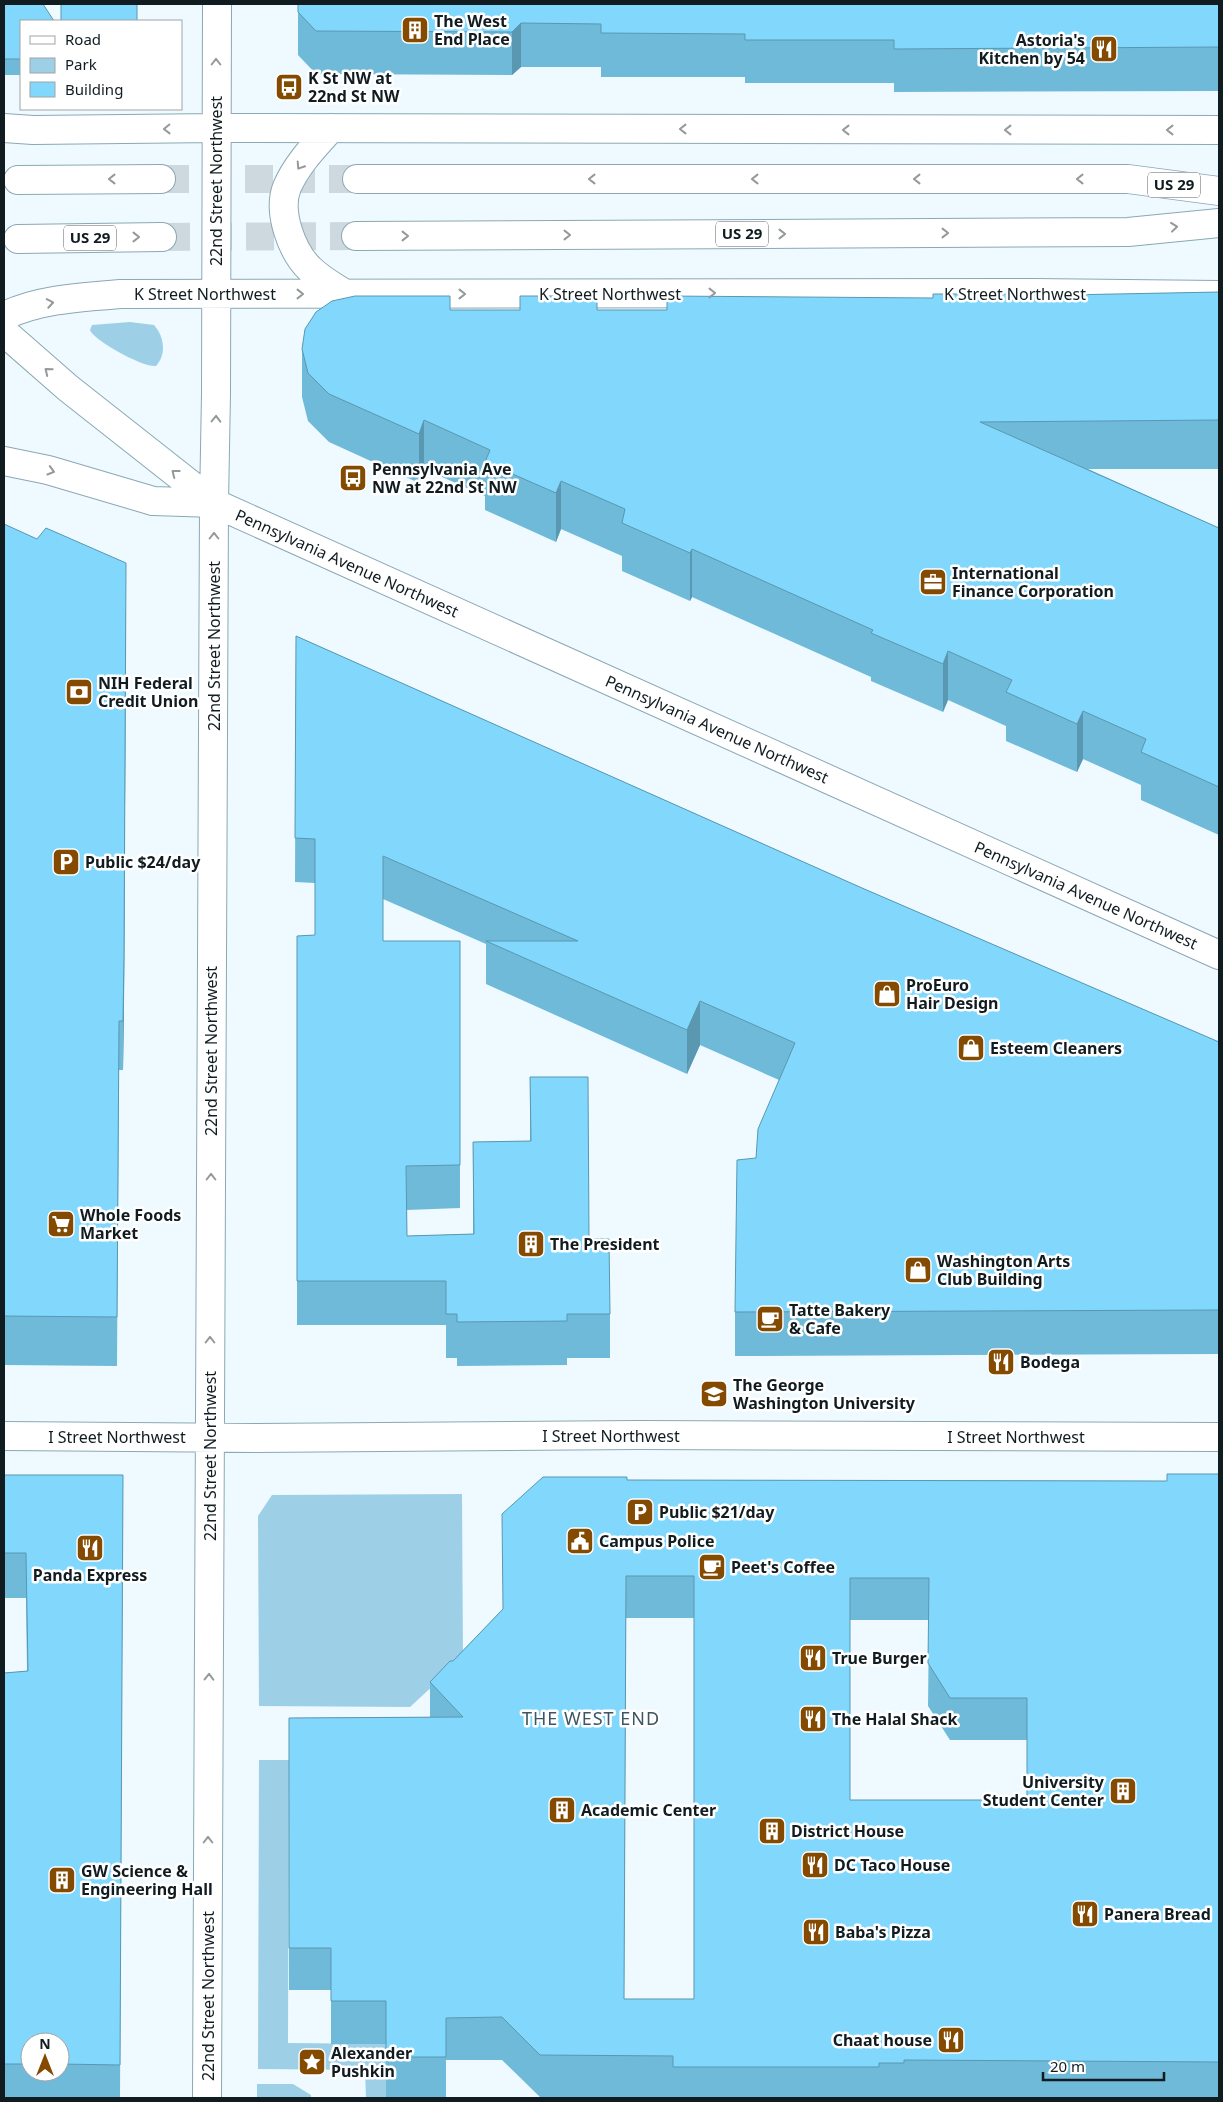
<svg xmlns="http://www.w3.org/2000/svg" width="1223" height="2102" viewBox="0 0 1223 2102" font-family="'Noto Sans',sans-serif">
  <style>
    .green { fill: #9dd0e6 }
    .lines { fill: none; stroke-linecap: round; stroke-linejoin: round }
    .trunk-tunnel { stroke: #cdd9de; stroke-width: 28; stroke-dasharray: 28 14; stroke-linecap: butt }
    .tertiary-casing { stroke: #8ba8b4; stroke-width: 30 }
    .primary-casing { stroke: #8ba8b4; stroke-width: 30 }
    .trunk-casing { stroke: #8ba8b4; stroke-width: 30 }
    .tertiary { stroke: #fff; stroke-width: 28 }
    .primary { stroke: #fff; stroke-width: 28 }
    .trunk { stroke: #fff; stroke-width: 28 }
    .wall { fill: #6fbad9; fill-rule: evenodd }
    .shaded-wall { fill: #5a97b0 }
    .building { fill: #81d8fc; stroke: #5a97b0; fill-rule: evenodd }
    .oneway { stroke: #94999b }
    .labels { text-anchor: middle; stroke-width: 5; stroke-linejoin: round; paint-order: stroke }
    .shield { fill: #fff; stroke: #586064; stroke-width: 1 }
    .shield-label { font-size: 15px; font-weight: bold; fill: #111c21 }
    .poi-label { font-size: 16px; font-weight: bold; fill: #111c21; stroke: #fff; text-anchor: start }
    .street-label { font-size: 16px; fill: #111c21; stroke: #fff }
    .neighbourhood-label { font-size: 18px; letter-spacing: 1px; fill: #3d5662; stroke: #fff }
  </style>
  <rect width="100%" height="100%" fill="#eefaff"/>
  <path class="green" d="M130 322 154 325C164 336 167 354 156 366 144 368 94 341 90 330L92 325Z
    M462 1494 463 1658 410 1707 259 1706 258 1516 272 1495Z
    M259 1760H289L288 2043 386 2044V2098H366L365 2070 258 2069Z
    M257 2084H293L311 2095V2098H257Z"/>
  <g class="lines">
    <path class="trunk-tunnel" d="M161 179H357
      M162 237 356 236"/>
    <g class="tertiary-casing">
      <path id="tertiary" d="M4 1436 256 1438 638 1435 1219 1437
        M207 2098 214 503"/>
    </g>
    <g class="primary-casing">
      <path id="primary" d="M4 128 33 130 216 128 1219 130
        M331 128C314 147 297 164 287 187 277 212 292 252 310 269 320 279 333 286 345 294
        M4 316C39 299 82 297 121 294L1034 293 1219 295
        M4 332 68 388 214 503 1219 955
        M4 461 48 470 153 501 214 503
        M214 503 216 394 217 4"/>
    </g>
    <g class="trunk-casing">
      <path id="trunk" d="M357 179H1128L1219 191
        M18 180 161 179
        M356 236 1128 232 1219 223
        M18 239 162 237"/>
    </g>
    <use href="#tertiary" class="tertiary"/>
    <use href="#primary" class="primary"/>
    <use href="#trunk" class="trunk"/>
  </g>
  <path class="wall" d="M4 4 21 21V75H4Z
    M298 4H1219V91L894 92V83H745V77H601V67H521L512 75 316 74 298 55Z
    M1219 292V469H1088L1219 528V835L1141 800V785L1083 759 1077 772 1006 741V726L948 700 943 712 871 681V677L692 597 690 601 622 571V556L561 529 556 542 485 510V496L424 469 419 483 329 442 308 421 302 397V349L450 310H667L933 298Z
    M4 524 126 611 124 1006 123 1070H119L117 1366 4 1365Z
    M296 636 862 888 1219 1042V1354L735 1356V1312L756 1158 779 1080 700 1045 687 1074 486 984V944L383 899V941H460V1208L407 1210V1236L473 1234V1142L530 1141V1077L589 1239 610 1314V1358H567V1365L457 1366V1358H446V1325H297V936L315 935V883L295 882Z
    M1219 1474V2098H673L540 2097 502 2060H446V2098H386V2044H331V1990H289V1718L430 1717V1682L453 1661 627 1480 1167 1481ZM626 1618H694V1999H624ZM850 1620H929L928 1706 950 1740H1027V1800H850Z
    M4 1475H123L120 2098H4V1673L27 1671 26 1598H4ZM30 2042H60V2072H30Z"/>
  <path class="shaded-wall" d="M521 23V67L512 75V32Z
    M424 420V469L419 483V434Z
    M561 481V529L556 542V493Z
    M692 549V597L690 601V553Z
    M126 611 124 1006 123 1070V1021Z
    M948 651V700L943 712V664Z
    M1083 711V759L1077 772V724Z
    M700 1001V1045L687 1074V1030Z"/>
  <path class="building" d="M4 4H43L54 21H21V59H4Z
    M61 4H137V21H61Z
    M298 4H1219V47L894 49V40H745V34L601 33V24L521 23 512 32 316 31 298 12Z
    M1219 292V420L980 422 1219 528V787L1141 752 1146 739 1083 711 1077 724 1006 692 1012 680 948 651 943 664 871 633 873 630 692 549 690 553 622 523 625 509 561 481 556 493 485 462 490 450 424 420 419 434 329 394 308 373 302 349 305 329 316 312 332 301 355 296H450V310H520V296H597V310H667V296L933 298V294H1011V296Z
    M4 524 37 539 46 528 126 563 124 957 123 1021H119L117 1317 4 1316Z
    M296 636 862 888 1219 1042V1310L735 1312 737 1160 756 1158 758 1129 795 1043 700 1001 687 1030 486 941H578L383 856V941H460V1165L406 1166 407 1236 474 1234 473 1142 531 1141 530 1077H588L589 1239H609L610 1314H567V1321L457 1322V1314H446V1281H297V936L315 935V839L295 838Z
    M1167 1474H1219V2062L904 2060V2063H879V2067H673V2056L540 2055 502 2017 446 2018V2057H386V2001H331V1948H289V1718L463 1717 430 1682 450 1661H453L503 1609 502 1514 543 1477H627V1480L1167 1481ZM626 1576H694V1999H624ZM850 1578H929L928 1663 950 1698H1027V1800H850Z
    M4 1475H123L120 2065 60 2064V2042H30V2064H4V1673L28 1671 26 1553H4Z"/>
  <defs><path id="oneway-chevron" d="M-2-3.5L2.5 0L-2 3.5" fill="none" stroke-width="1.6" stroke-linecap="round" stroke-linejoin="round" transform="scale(1.25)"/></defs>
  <g class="oneway">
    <use href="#oneway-chevron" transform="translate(216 62) rotate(-90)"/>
    <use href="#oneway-chevron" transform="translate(167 129) rotate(179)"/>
    <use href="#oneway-chevron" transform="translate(683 129) rotate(-180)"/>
    <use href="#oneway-chevron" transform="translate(846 130) rotate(180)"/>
    <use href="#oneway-chevron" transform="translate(1008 130) rotate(180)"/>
    <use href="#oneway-chevron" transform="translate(1170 130) rotate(180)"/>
    <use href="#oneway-chevron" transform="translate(300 166) rotate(123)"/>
    <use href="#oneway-chevron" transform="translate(112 179) rotate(180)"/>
    <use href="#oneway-chevron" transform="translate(592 179) rotate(-180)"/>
    <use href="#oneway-chevron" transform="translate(755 179) rotate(-180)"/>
    <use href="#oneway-chevron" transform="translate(917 179) rotate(-180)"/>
    <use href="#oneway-chevron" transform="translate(1080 179) rotate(-180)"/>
    <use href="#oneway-chevron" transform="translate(1174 227) rotate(-6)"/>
    <use href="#oneway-chevron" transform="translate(945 233)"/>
    <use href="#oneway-chevron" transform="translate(782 234)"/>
    <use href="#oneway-chevron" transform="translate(567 235)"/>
    <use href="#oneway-chevron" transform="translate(405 236)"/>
    <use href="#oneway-chevron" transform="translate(136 237)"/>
    <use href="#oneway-chevron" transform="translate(712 293)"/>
    <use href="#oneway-chevron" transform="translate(300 294)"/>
    <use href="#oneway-chevron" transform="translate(462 294)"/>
    <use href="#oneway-chevron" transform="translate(50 303) rotate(-10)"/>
    <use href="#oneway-chevron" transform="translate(48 371) rotate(-141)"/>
    <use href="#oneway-chevron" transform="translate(216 419) rotate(-89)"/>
    <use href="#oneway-chevron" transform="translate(51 471) rotate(16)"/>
    <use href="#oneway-chevron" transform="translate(175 473) rotate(-142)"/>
    <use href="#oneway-chevron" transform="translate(214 536) rotate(-90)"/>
    <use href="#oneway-chevron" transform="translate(211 1177) rotate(-90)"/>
    <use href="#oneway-chevron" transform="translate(210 1340) rotate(-90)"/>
    <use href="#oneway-chevron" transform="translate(209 1677) rotate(-89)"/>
    <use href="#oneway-chevron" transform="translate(208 1840) rotate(-90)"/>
  </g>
  <defs>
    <g id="building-square" transform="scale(1.4375)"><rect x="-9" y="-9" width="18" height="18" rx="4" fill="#844a00" stroke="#fff"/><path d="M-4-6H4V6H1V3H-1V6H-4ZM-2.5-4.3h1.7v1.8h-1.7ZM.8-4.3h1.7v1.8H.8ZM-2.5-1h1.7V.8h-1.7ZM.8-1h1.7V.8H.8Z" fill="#fff"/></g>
    <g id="restaurant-square" transform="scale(1.4375)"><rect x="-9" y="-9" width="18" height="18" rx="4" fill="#844a00" stroke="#fff"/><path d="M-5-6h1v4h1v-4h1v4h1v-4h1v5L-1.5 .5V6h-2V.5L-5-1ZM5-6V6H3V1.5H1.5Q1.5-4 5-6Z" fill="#fff"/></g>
    <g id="bus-square" transform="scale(1.4375)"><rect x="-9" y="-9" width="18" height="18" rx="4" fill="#844a00" stroke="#fff"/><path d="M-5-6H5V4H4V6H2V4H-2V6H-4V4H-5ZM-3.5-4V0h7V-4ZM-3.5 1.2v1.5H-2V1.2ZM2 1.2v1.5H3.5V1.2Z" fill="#fff"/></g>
    <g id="office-square" transform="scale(1.4375)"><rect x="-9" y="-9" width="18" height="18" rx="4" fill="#844a00" stroke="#fff"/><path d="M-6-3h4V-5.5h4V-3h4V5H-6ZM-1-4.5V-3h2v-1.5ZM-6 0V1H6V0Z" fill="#fff"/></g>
    <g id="bank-square" transform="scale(1.4375)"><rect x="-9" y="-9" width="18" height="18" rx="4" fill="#844a00" stroke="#fff"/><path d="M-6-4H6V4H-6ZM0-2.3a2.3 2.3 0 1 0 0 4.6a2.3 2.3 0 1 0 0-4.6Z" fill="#fff"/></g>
    <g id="parking-square" transform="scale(1.4375)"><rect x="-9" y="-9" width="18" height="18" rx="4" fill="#844a00" stroke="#fff"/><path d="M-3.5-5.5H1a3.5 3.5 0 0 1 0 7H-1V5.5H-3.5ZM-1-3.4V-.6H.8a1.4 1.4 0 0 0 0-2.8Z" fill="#fff"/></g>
    <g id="shop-square" transform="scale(1.4375)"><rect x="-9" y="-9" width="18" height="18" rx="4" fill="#844a00" stroke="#fff"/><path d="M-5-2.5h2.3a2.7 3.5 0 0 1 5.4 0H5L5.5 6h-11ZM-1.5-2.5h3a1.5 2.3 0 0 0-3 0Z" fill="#fff"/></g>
    <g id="supermarket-square" transform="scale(1.4375)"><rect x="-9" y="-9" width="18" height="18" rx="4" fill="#844a00" stroke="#fff"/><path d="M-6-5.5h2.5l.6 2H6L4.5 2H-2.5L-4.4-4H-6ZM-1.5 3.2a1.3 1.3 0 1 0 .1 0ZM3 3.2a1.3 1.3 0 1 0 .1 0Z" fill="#fff"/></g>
    <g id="cafe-square" transform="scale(1.4375)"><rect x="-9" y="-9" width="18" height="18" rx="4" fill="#844a00" stroke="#fff"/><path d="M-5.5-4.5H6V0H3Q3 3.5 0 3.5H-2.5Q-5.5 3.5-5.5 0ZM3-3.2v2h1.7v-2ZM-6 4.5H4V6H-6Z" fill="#fff"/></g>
    <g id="university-square" transform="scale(1.4375)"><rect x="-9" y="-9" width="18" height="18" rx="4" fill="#844a00" stroke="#fff"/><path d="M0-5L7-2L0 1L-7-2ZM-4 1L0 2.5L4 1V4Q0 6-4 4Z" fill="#fff"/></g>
    <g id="civic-square" transform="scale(1.4375)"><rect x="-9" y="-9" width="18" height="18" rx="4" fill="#844a00" stroke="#fff"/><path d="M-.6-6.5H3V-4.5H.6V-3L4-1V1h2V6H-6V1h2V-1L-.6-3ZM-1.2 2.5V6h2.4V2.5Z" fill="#fff"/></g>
    <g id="sight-square" transform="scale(1.4375)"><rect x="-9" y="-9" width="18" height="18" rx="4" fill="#844a00" stroke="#fff"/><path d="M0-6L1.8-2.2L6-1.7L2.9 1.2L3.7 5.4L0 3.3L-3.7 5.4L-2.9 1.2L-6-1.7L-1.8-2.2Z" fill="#fff"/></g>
  </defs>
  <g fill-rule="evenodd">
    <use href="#building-square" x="415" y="30"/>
    <use href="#restaurant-square" x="1104" y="49"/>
    <use href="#bus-square" x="289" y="87"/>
    <use href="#bus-square" x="353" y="478"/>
    <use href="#office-square" x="933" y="582"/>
    <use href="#bank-square" x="79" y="692"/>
    <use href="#parking-square" x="66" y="862"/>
    <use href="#shop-square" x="887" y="994"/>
    <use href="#shop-square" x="971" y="1048"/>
    <use href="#supermarket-square" x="61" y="1224"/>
    <use href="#building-square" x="531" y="1244"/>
    <use href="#shop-square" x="918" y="1270"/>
    <use href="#cafe-square" x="770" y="1319"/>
    <use href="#restaurant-square" x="1001" y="1362"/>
    <use href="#university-square" x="714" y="1394"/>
    <use href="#parking-square" x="640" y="1512"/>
    <use href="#civic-square" x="580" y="1541"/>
    <use href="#restaurant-square" x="90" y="1548"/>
    <use href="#cafe-square" x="712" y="1567"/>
    <use href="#restaurant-square" x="813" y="1658"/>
    <use href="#restaurant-square" x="813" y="1719"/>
    <use href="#building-square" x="1123" y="1791"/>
    <use href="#building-square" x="562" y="1810"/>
    <use href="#building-square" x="772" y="1831"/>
    <use href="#restaurant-square" x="815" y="1865"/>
    <use href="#building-square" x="62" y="1880"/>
    <use href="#restaurant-square" x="1085" y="1914"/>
    <use href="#restaurant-square" x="816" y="1932"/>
    <use href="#restaurant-square" x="951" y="2040"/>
    <use href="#sight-square" x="312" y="2062"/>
  </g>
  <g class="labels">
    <g class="shield">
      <rect x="1148" y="172.5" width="52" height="25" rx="4"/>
      <rect x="716" y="221.5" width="52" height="25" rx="4"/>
      <rect x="64" y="225.5" width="52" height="25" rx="4"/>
    </g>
    <g class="shield-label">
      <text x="1174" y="190">US 29</text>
      <text x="742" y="239">US 29</text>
      <text x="90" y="243">US 29</text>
    </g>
    <g class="poi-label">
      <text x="434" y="27">The West<tspan x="434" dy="18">End Place</tspan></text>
      <text x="1085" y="46" text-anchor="end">Astoria's<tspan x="1085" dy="18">Kitchen by 54</tspan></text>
      <text x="308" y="84">K St NW at<tspan x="308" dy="18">22nd St NW</tspan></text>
      <text x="372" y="475">Pennsylvania Ave<tspan x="372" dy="18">NW at 22nd St NW</tspan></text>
      <text x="952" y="579">International<tspan x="952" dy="18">Finance Corporation</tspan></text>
      <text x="98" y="689">NIH Federal<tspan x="98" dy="18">Credit Union</tspan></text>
      <text x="85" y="868">Public $24/day</text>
      <text x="906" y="991">ProEuro<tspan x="906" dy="18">Hair Design</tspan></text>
      <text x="990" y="1054">Esteem Cleaners</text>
      <text x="80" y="1221">Whole Foods<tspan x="80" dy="18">Market</tspan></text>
      <text x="550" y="1250">The President</text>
      <text x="937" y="1267">Washington Arts<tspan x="937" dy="18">Club Building</tspan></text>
      <text x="789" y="1316">Tatte Bakery<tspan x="789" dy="18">&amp; Cafe</tspan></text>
      <text x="1020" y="1368">Bodega</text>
      <text x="733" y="1391">The George<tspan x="733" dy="18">Washington University</tspan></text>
      <text x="659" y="1518">Public $21/day</text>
      <text x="599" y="1547">Campus Police</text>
      <text x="731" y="1573">Peet's Coffee</text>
      <text x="90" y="1581" text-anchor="middle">Panda Express</text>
      <text x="832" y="1664">True Burger</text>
      <text x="832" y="1725">The Halal Shack</text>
      <text x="1104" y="1788" text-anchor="end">University<tspan x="1104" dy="18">Student Center</tspan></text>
      <text x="581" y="1816">Academic Center</text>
      <text x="791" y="1837">District House</text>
      <text x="834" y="1871">DC Taco House</text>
      <text x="81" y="1877">GW Science &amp;<tspan x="81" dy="18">Engineering Hall</tspan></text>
      <text x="1104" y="1920">Panera Bread</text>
      <text x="835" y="1938">Baba's Pizza</text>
      <text x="932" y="2046" text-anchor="end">Chaat house</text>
      <text x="331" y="2059">Alexander<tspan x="331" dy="18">Pushkin</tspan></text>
    </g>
    <g class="street-label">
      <text transform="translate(216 181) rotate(-90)" y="6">22nd Street Northwest</text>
      <text x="205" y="300">K Street Northwest</text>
      <text x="610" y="300">K Street Northwest</text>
      <text x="1015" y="300">K Street Northwest</text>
      <text transform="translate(347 563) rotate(24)" y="6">Pennsylvania Avenue Northwest</text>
      <text transform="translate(214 646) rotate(-90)" y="6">22nd Street Northwest</text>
      <text transform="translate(717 729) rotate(24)" y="6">Pennsylvania Avenue Northwest</text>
      <text transform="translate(1086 895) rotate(24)" y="6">Pennsylvania Avenue Northwest</text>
      <text transform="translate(211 1051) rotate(-90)" y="6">22nd Street Northwest</text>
      <text x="611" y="1442">I Street Northwest</text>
      <text x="117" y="1443">I Street Northwest</text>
      <text x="1016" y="1443">I Street Northwest</text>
      <text transform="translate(210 1456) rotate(-90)" y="6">22nd Street Northwest</text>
      <text transform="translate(208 1996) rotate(-90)" y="6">22nd Street Northwest</text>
    </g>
    <g class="neighbourhood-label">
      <text x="591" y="1725">THE WEST END</text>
    </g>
  </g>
  <rect width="1223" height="2102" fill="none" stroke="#111c21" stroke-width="10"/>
  <rect x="20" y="20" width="162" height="90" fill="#ffffff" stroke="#a0a4a6"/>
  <rect x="30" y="36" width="25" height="8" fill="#ffffff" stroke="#a0a4a6"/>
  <text x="65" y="45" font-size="15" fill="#111c21">Road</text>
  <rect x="30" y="58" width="25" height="15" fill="#9dd0e6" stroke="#a0a4a6"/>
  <text x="65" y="70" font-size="15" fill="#111c21">Park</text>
  <rect x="30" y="82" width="25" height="15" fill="#81d8fc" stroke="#a0a4a6"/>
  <text x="65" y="95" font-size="15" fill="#111c21">Building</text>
  <g transform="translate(45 2057)"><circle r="24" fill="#ffffff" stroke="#a0a4a6"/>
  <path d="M0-4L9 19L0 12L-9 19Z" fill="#844a00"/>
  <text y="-8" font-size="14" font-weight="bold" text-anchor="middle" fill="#111c21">N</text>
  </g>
  <path d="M1043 2072v8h121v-8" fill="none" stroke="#111c21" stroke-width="2.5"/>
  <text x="1050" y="2072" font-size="15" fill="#111c21" stroke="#ffffff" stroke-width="4" paint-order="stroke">20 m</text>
</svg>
